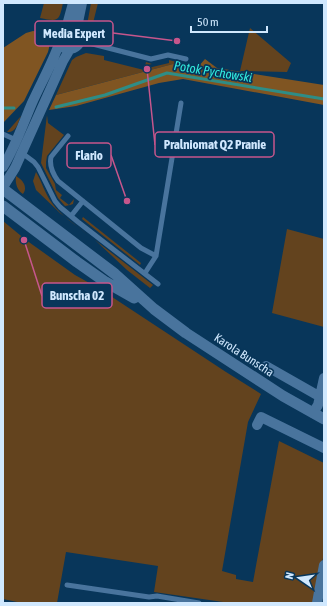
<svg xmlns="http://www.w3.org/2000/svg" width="327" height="606" viewBox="0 0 327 606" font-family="'Asap Condensed',sans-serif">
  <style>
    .green { fill: #63431e }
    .forest { fill: #805522 }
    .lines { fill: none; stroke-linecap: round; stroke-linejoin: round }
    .stream { stroke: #2e8d86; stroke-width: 3 }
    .service { stroke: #49749d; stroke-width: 5 }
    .minor { stroke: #49749d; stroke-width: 10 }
    .secondary { stroke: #49749d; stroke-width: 11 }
    .labels { text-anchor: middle; stroke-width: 3.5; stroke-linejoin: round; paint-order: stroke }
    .street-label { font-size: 12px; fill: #d0e8fe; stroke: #08365a }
    .water-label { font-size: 13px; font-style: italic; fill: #32eadd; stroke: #08365a }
    .leader { fill: none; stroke: #c6568c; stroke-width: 1.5 }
    .callout-dot { fill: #c6568c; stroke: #08365a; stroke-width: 1.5 }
    .callout { fill: #08365a; stroke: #c6568c; stroke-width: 1.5 }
    .callout-label { font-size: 13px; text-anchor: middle; font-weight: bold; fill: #d0e8fe }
  </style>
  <rect width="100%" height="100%" fill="#08365a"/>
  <path class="green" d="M44 3H63C59 21 59 22 40 18Z
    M91 3H98L91 31 97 33 98 35 97 36 91 34 87 25Z
    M250 28 291 63 287 72 240 71Z
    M86 53 104 56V60L144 70 146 62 152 64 147 65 148 68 169 63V60L192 66V67L173 64 56 95 72 60 76 57Z
    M47 115 48 123 64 135 47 156 46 162V168L55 184 56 190 62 195 60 198 69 205 74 199 73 204 70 205 65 206 58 198 41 163Z
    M21 116C18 123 16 133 7 132Z
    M36 172C42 182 45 194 52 203 61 216 76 225 88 235L60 213 36 190 33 181Z
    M16 176C23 180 28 187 23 194 17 190 15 183 16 176Z
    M83 217 141 263 140 265 82 219Z
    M3 221 26 240 75 275 84 280 103 291 226 372 261 394 248 422 222 571 236 575V579L253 582 279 441 324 463V553L314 603H230L154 592 158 566 66 552 57 603H22L3 599Z
    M287 229 324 239V327L272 313Z
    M95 240 153 285 150 288 127 270Z"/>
  <path class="forest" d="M33 31 39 32 38 35C49 38 51 42 48 52L24 101 3 123V48L26 33Z
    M205 59 217 68 324 85V105L183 79 159 83 76 106 49 110 56 95 173 64 197 68Z"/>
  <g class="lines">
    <path class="stream" d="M56 107 105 95 167 73 324 99
      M3 108H14"/>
    <path class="service" d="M81 41 151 59 168 55 186 59
      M3 134 16 140
      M68 136 51 157C49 166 53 174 58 181L141 248 156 256
      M22 153 34 162 38 167 55 201 60 207 78 222 158 284
      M71 216 83 201
      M145 273 156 256 181 103
      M67 585 149 597 157 596 199 603"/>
    <path class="minor" d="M57 37a12 12 0 1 1 24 0a12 12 0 1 1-24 0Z
      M67 25 73 3
      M77 27 82 3
      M3 167C15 147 23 124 32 103 41 83 52 64 59 44
      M3 187 15 168 63 61 70 49
      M266 366 324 399
      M313 413 318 405 324 378
      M257 425 261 417 324 448
      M317 603 324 565"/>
    <path class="secondary" d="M3 189 115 274 154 309 186 333 283 396 324 419
      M3 206 77 262 104 281 134 298"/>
  </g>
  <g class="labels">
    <g class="street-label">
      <text transform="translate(244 355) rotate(33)" y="4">Karola Bunscha</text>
    </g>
    <g class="water-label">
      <text transform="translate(213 71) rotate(9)" y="5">Potok Pychowski</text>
    </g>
  </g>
  <path class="leader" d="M177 41L113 33M147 69L155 145M127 201L111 155M24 240L42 296"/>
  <g class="callout-dot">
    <circle cx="177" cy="41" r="4"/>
    <circle cx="147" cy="69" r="4"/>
    <circle cx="127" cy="201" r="4"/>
    <circle cx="24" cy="240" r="4"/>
  </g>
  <g class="callout">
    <rect x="35" y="21" width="78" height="25" rx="4"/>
    <rect x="155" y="132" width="119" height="25" rx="4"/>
    <rect x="67" y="143" width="44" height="25" rx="4"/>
    <rect x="42" y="283" width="70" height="25" rx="4"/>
  </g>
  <g class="callout-label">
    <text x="74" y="38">Media Expert</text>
    <text x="215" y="149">Pralniomat Q2 Pranie</text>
    <text x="89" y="160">Flario</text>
    <text x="77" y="300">Bunscha 02</text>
  </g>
  <rect width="327" height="606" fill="none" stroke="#d0e8fe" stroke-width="8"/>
  <g transform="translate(299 578) rotate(283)" stroke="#08365a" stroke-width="3" paint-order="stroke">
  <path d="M0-3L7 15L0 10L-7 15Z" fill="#d0e8fe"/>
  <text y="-6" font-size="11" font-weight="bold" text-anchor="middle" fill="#d0e8fe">N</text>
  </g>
  <path d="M191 26v6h76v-6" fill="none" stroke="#d0e8fe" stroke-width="2"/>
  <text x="197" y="26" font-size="12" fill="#d0e8fe" stroke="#08365a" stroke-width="3" paint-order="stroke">50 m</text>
</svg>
